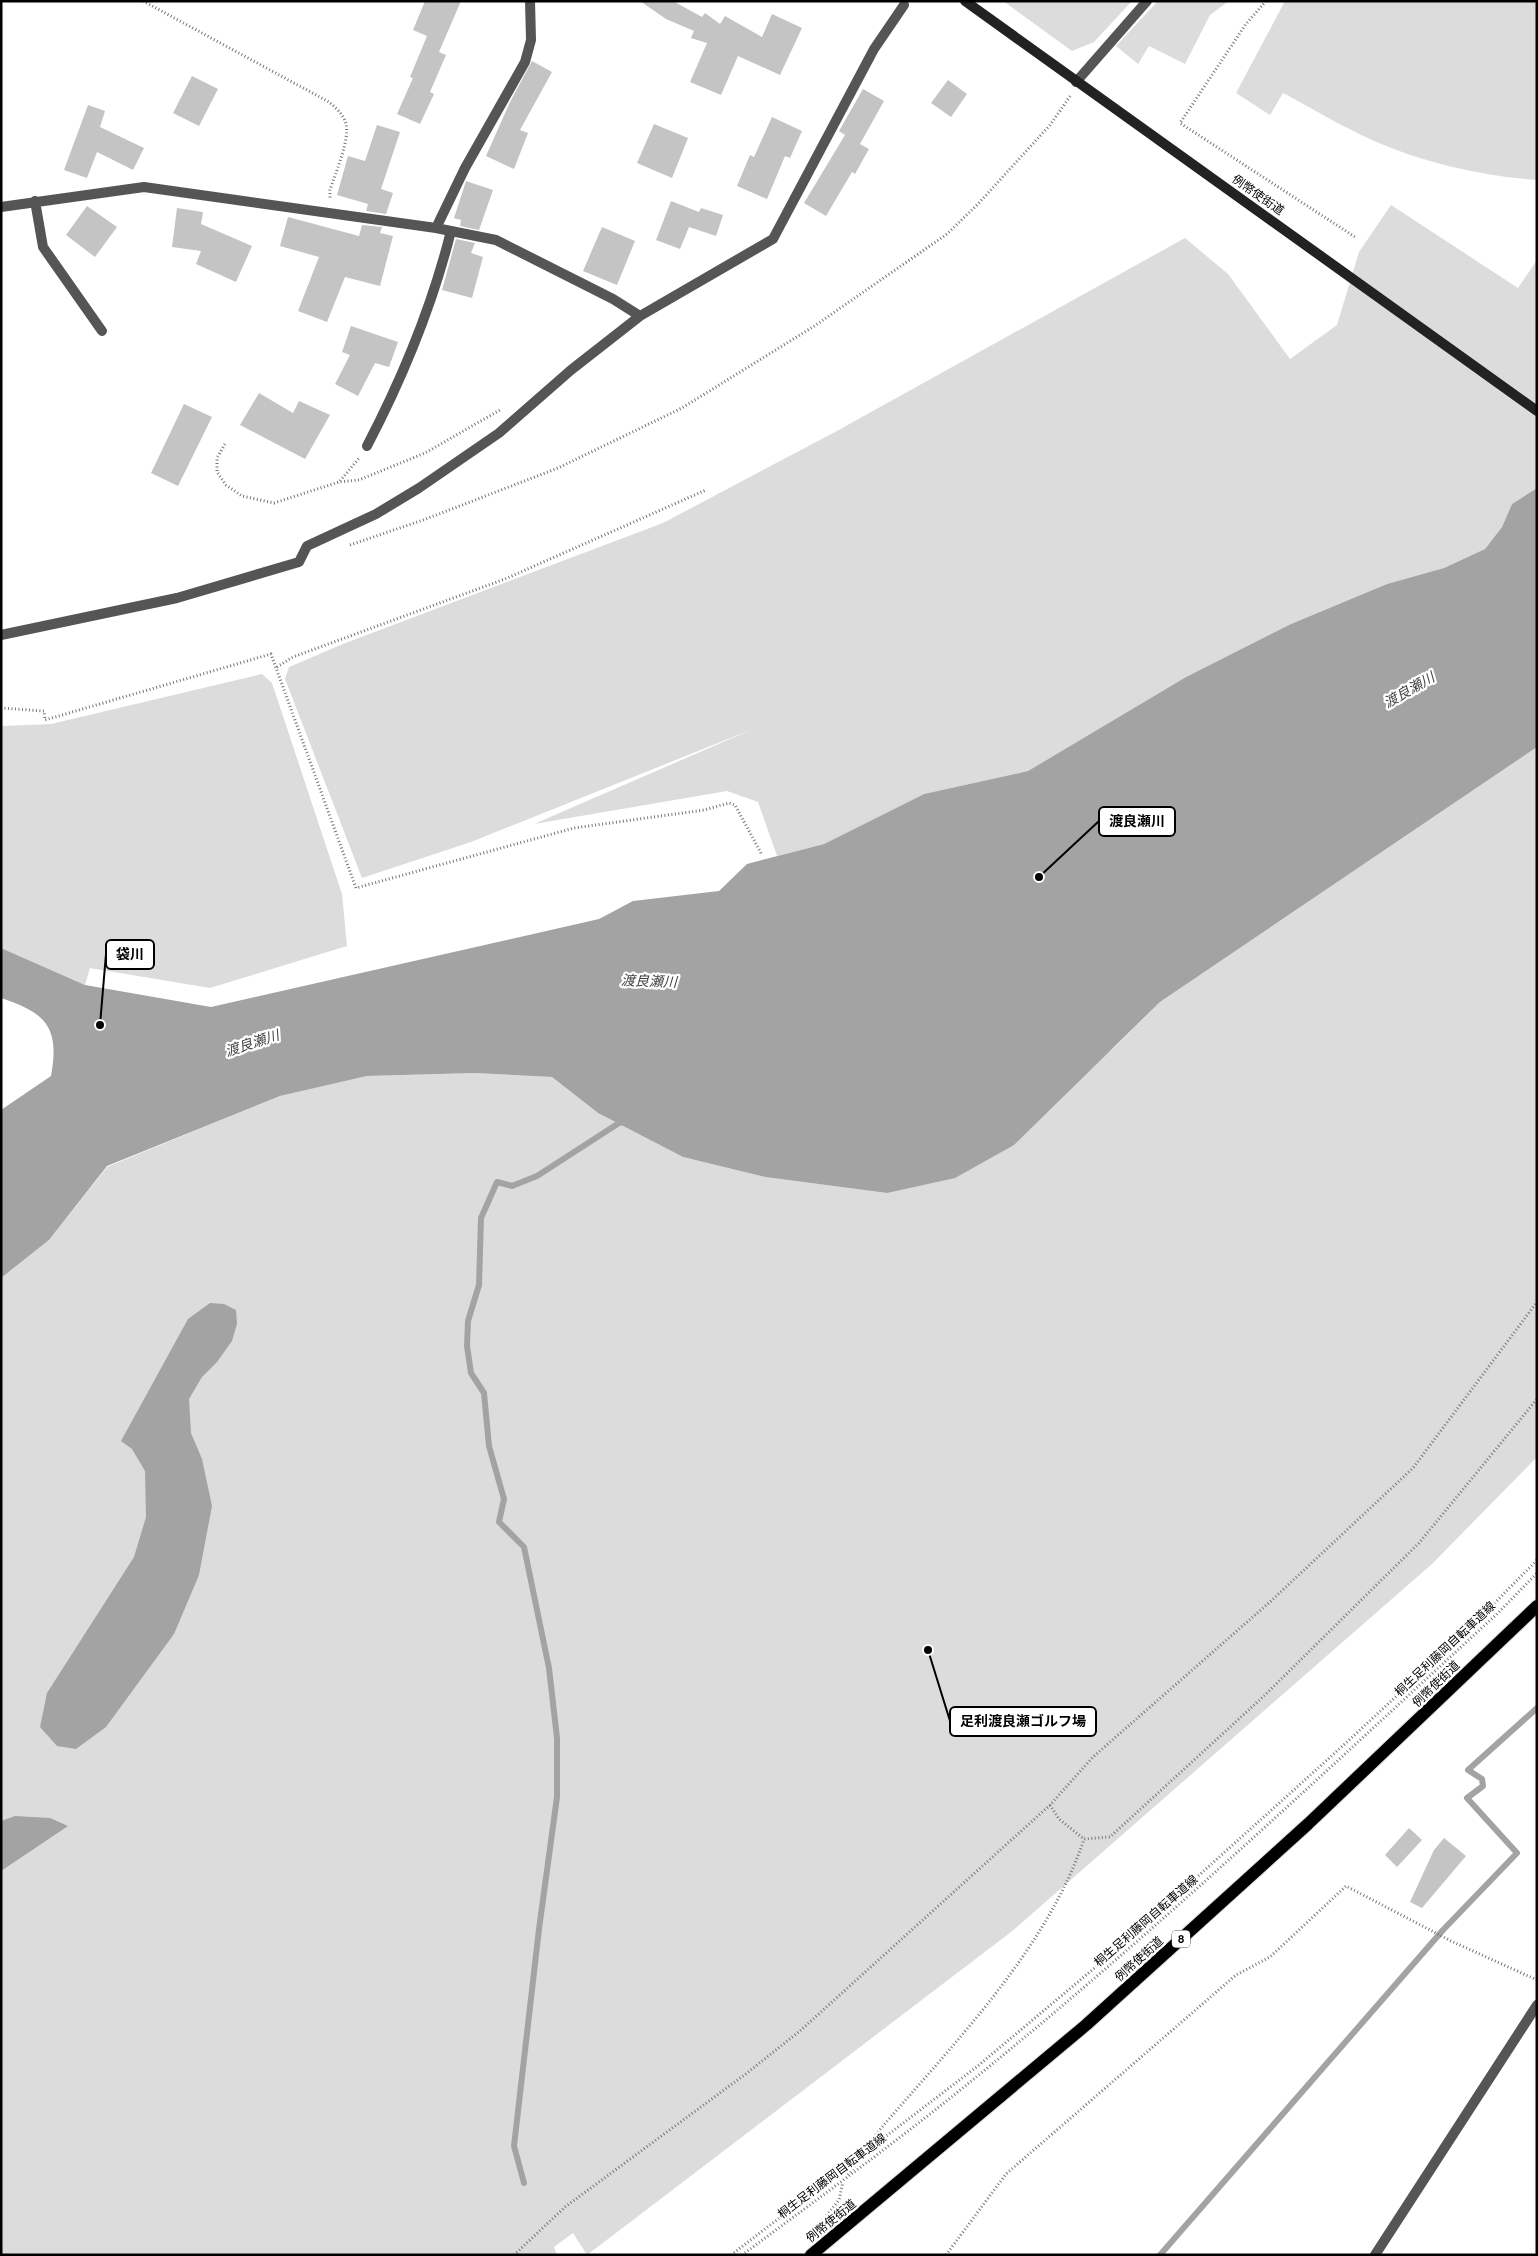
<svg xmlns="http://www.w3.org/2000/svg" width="1538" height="2256" viewBox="0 0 1538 2256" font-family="Raleway,'Noto Sans JP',sans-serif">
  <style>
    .green { fill: #dcdcdc }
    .water { fill: #a3a3a3 }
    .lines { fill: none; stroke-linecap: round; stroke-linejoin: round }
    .stream { stroke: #a3a3a3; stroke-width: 6 }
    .building { fill: #c4c4c4 }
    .primary-casing { stroke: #dbdbdb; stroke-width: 14 }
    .path { stroke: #777; stroke-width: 3; stroke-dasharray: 1 2.5; stroke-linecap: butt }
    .lane { stroke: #555; stroke-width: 10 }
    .street { stroke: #555; stroke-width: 10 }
    .secondary { stroke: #222; stroke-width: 10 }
    .primary { stroke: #000; stroke-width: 12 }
    .labels { text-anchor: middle; stroke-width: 4.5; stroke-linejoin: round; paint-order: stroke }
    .shield { fill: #fff; stroke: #4c4c4c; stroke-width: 1 }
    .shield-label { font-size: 11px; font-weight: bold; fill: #000 }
    .street-label { font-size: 12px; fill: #000; stroke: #fff }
    .water-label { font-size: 14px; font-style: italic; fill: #444; stroke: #fff }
    .leader { fill: none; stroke: #000; stroke-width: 2 }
    .callout-dot { fill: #000; stroke: #fff; stroke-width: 2 }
    .callout { fill: #fff; stroke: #000; stroke-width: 2 }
    .callout-label { font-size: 14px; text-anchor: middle; font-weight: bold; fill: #000 }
  </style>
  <rect width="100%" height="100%" fill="#fff"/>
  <path class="green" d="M1003 1H1132L1094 42 1072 51Z
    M1158 1H1229L1210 15 1185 64 1149 46 1138 64 1116 46Z
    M1285 1H1537V180C1482 176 1424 163 1374 141 1343 127 1313 109 1283 93L1270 115 1236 93Z
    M1391 205 1518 288 1537 260V488L1512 504 1502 527 1485 549 1444 568 1387 584 1291 624 1186 677 1028 771 924 794 824 844 777 856 758 802 727 791 534 824 753 729 471 842 362 878 285 679 289 667 343 644 663 523 835 432 1185 238 1228 274 1290 359 1337 325 1359 252Z
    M262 674 272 683 342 894 347 946 210 988 90 968 85 985 1 948V726L51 724Z
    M1537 747V1457L1432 1564 1011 1932 587 2255 573 2233 554 2247 557 2255H1V1278L49 1240 107 1167 280 1096 367 1076 474 1073 552 1077 598 1113 683 1157 765 1177 887 1193 1113 1049 1160 1002Z"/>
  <path class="water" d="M1537 488V747L1160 1002 1014 1145 955 1178 887 1193 765 1177 683 1157 598 1113 552 1077 474 1073 367 1076 280 1096 107 1166 49 1240 1 1278V1110L51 1076C60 1027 46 1013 1 998V948L85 985 211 1007 599 919 633 901 719 891 747 864 824 844 924 794 1028 771 1186 677 1291 624 1387 584 1444 568 1485 549 1502 527 1512 504Z
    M210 1303 224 1304 236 1310 237 1324 232 1341 217 1362 202 1377 189 1399 191 1433 202 1459 212 1506 199 1575 174 1634 106 1727 76 1749 57 1746 40 1727 47 1693 134 1557 146 1517 145 1471 132 1449 121 1441 188 1319Z
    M15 1816 50 1818 68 1826 1 1871V1821Z"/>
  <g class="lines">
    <path class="stream" d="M524 2183 514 2146 539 1929 557 1797V1738L549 1668 524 1547 499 1522 504 1499 489 1446 484 1393 471 1373 467 1346 468 1321 479 1285 481 1218 497 1182 512 1186 537 1176 619 1123 626 1121
      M1160 2255 1443 1930 1517 1853 1467 1798 1483 1786 1482 1779 1468 1770 1537 1708"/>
  </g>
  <path class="building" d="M425 1H461L439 52 446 55 430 92 434 94 420 124 397 114 413 78 410 77 427 36 413 30Z
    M640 1H673L702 17 705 13 720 24 725 16 762 37 772 14 802 28 780 75 738 56 721 95 690 82 707 43 691 38 694 31 666 19Z
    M532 61 552 72 520 130 528 133 514 169 486 156 510 102Z
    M192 76 218 89 199 126 173 113Z
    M948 80 967 94 951 117 931 103Z
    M863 89 884 101 860 144 869 149 855 174 852 172 826 216 804 203 845 135 839 131Z
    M88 105 105 111 100 127 144 148 133 170 97 152 87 178 64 170Z
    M772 117 802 131 790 158 785 156 767 199 737 186 750 155 754 157Z
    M654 124 688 138 672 178 637 163Z
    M377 125 400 132 381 189 393 193 386 214 366 211 368 204 337 195 348 156 365 161Z
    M466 181 493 190 479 230 460 226 461 220 454 218Z
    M671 201 699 212 701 208 723 215 716 236 689 227 680 249 656 240Z
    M87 206 117 227 95 257 66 235Z
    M177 208 203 212 201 224 252 246 236 282 196 264 201 251 172 247Z
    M288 217 359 236 362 225 382 227 380 233 393 236 380 286 345 277 327 322 298 311 319 257 280 246Z
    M602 227 635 241 617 285 583 271Z
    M456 239 475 243 471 253 483 257 472 298 442 290Z
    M351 326 398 342 389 367 375 363 358 396 335 384 350 355 342 352Z
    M259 393 293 413 299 401 330 415 305 459 240 425Z
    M184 404 212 417 178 486 151 473Z
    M1409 1828 1422 1840 1397 1867 1385 1855Z
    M1444 1838 1466 1856 1422 1908 1410 1902 1434 1850Z"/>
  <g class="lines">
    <g class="primary-casing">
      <path id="primary" d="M811 2255 1086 2025 1308 1824 1537 1606"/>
    </g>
    <path class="path" d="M143 1 329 102C336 108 344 115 346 124 350 140 335 174 330 190V198
      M1266 1 1246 24 1180 123 1355 237
      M225 444 217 458V472L226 485 242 496 274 503 339 482 359 480 425 453 500 410
      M340 481 360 457
      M350 545 426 519 558 468 682 408 816 325 947 234 978 204 1050 125 1071 95
      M277 667 293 657 505 579 706 490
      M1 708 44 711 45 720 271 654 356 888 574 828 704 810 729 803 735 805 762 855
      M1050 1805 1059 1819 1084 1839 1110 1837 1265 1695 1419 1543 1537 1399
      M865 2153 877 2133C952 2045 1047 1950 1084 1839
      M848 2175 859 2160
      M820 2224 839 2200 843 2182
      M514 2255 565 2207 747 2073 801 2030 1050 1805 1093 1757 1271 1601 1413 1468 1537 1302
      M731 2255 979 2065 1116 1950 1347 1742 1474 1624 1537 1560
      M742 2255C822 2196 903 2137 980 2074 1160 1928 1328 1769 1498 1613L1537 1573
      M946 2255 1006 2174 1236 1975 1270 1957 1346 1886 1451 1941 1537 1980"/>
    <path class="lane" d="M1375 2255 1537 2005"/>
    <path class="street" d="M1076 82 1147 1
      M35 201 43 247 102 331
      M1 207 144 187 436 228 496 240 613 299 640 316
      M436 228 465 168 525 62 531 40 530 1
      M367 446C403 377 432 307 451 231
      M1 635 177 598 299 562 307 546 376 514 419 488 499 433 571 370 640 316 773 239 874 49 904 5"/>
    <path class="secondary" d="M965 1 1537 411"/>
    <use href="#primary" class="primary"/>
  </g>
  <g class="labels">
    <rect class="shield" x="1172" y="1930.5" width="18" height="17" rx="4"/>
    <g class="shield-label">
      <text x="1181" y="1943">8</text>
    </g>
    <g class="street-label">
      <text transform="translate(1258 195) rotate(35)" y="4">例幣使街道</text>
      <text transform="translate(1445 1649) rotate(-43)" y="4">桐生足利藤岡自転車道線</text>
      <text transform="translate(1436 1684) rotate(-44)" y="4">例幣使街道</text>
      <text transform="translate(1146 1921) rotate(-41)" y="4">桐生足利藤岡自転車道線</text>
      <text transform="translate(1139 1959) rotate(-42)" y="4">例幣使街道</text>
      <text transform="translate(832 2176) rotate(-37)" y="4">桐生足利藤岡自転車道線</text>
      <text transform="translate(831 2221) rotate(-39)" y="4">例幣使街道</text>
    </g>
    <g class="water-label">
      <text transform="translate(1409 690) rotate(-30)" y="5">渡良瀬川</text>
      <text transform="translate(649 981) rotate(2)" y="5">渡良瀬川</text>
      <text transform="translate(252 1043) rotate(-18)" y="5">渡良瀬川</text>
    </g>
  </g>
  <path class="leader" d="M1039 877L1099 821M100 1025L106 954M928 1650L950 1721"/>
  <g class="callout-dot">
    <circle cx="1039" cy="877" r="5"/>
    <circle cx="100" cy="1025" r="5"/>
    <circle cx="928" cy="1650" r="5"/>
  </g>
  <g class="callout">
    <rect x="1099" y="807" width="76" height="29" rx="5"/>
    <rect x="106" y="940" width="48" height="29" rx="5"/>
    <rect x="950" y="1707" width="146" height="29" rx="5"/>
  </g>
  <g class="callout-label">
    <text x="1137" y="826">渡良瀬川</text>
    <text x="130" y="959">袋川</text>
    <text x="1023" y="1726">足利渡良瀬ゴルフ場</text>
  </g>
  <rect width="1538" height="2256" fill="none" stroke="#000000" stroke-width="5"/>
</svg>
